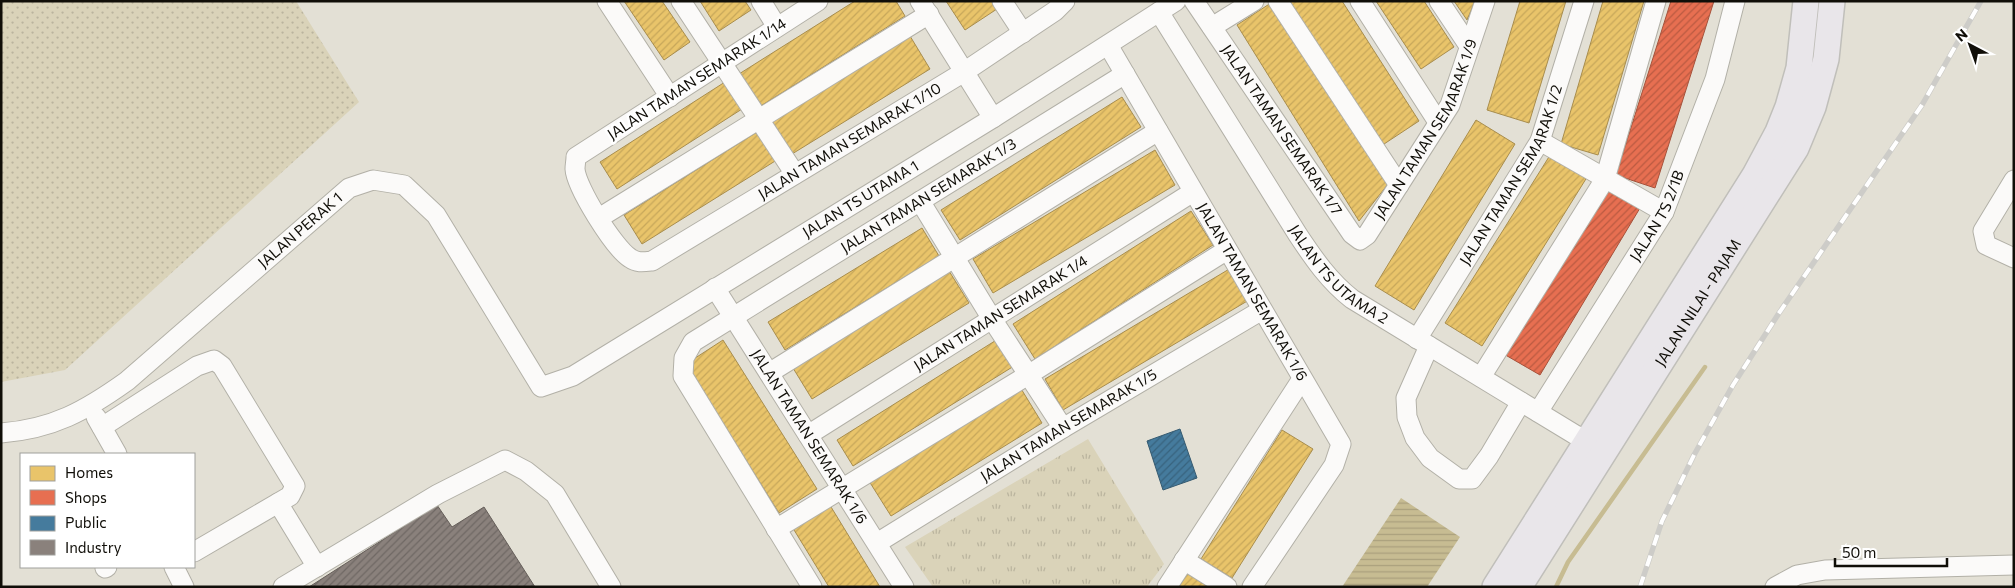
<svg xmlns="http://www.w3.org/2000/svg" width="2015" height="588" viewBox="0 0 2015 588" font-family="Commissioner,sans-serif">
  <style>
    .grass { fill: url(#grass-dots) }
    .park { fill: url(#park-tufts) }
    .water { fill: url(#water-rules) }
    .homes { fill: url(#homes-hatch); stroke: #a88d4d }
    .shops { fill: url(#shops-hatch); stroke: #a6523b }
    .public { fill: url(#public-hatch); stroke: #355a70 }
    .industry { fill: url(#industry-hatch); stroke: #655e59 }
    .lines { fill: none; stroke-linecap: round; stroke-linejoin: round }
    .stream { stroke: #c7bc92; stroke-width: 4.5 }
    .minor-casing { stroke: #b2b0a7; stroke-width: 21 }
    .major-casing { stroke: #c0bfba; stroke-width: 28 }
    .minor { stroke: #fbfaf9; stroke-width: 19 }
    .major { stroke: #e9e6ea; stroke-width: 25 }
    .rail-casing { stroke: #cdccc8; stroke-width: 5.5 }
    .rail { stroke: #fff; stroke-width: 4; stroke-dasharray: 11; stroke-linecap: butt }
    .labels { text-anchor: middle; stroke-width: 5; stroke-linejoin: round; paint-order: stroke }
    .street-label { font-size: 15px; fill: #100e08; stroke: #fff }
  </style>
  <defs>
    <pattern id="grass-dots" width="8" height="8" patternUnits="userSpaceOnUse" patternTransform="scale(1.25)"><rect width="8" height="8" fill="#dad3b9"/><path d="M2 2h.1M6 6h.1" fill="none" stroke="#bab49e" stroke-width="1.8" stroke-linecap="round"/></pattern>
    <pattern id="park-tufts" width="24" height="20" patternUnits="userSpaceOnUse" patternTransform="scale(1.25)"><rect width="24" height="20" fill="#dad3b9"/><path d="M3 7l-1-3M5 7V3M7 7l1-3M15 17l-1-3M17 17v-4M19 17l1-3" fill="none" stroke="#bab49e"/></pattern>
    <pattern id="water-rules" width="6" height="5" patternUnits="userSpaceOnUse" patternTransform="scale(1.25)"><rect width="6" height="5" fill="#c7bc92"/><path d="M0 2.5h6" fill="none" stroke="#aaa07c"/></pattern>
    <pattern id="homes-hatch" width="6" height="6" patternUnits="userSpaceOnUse" patternTransform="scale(1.25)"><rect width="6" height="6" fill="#e9c46a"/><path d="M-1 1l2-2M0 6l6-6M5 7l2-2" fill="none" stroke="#c7a75a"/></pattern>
    <pattern id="shops-hatch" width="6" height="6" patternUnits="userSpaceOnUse" patternTransform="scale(1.25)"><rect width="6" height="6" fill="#e76f51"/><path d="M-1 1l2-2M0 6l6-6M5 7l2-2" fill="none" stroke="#ba5a41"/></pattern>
    <pattern id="public-hatch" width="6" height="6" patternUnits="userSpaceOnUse" patternTransform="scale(1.25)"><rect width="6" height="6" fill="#457b9d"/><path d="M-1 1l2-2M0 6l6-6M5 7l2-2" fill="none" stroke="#38637e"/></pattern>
    <pattern id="industry-hatch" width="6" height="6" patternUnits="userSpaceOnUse" patternTransform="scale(1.25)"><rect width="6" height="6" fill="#8a817c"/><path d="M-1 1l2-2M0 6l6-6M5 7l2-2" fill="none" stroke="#6f6864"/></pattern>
  </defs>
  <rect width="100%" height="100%" fill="#e3e0d5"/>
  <path class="grass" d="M1 1H296L359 102 65 370 1 382Z"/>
  <path class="park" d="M1088 439 1164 564 1147 587H933L905 547Z"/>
  <path class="water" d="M1401 498 1460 537 1427 587H1342Z"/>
  <path class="homes" d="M624 1H662L690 42 664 60Z
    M700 1H745L751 10 719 31Z
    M855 1H896L905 16 759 107 739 74Z
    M946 1H996L1000 7 965 30Z
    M1274 1 1388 184 1359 221 1237 25Z
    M1288 1H1342L1419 121 1381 146Z
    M1376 1H1424L1454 47 1421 69Z
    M1454 1H1475L1467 20Z
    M1520 1H1566L1529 123 1487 110Z
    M1603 1H1644L1598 155 1561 144Z
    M910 36 930 69 792 154 772 121Z
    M725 82 742 109 617 189 600 162Z
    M1122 97 1141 127 960 240 941 210Z
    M1476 120 1515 144 1414 310 1375 286Z
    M762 129 780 158 642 244 624 215Z
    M1155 150 1175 185 993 293 973 259Z
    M1552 152 1589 174 1482 346 1445 323Z
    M1191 211 1213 245 1035 359 1013 324Z
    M922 228 939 256 785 350 768 322Z
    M1231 268 1249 300 1063 410 1045 379Z
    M949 271 969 303 812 399 793 368Z
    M998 339 1014 366 853 466 837 440Z
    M723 340 817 489 779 513 686 364Z
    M1020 387 1042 423 891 516 869 481Z
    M1282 430 1313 449 1232 578 1201 559Z
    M828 502 880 587H829L791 525Z
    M1190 568 1220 587H1179Z"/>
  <path class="shops" d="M1671 1H1714L1655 188 1616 175Z
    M1602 185 1640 208 1540 375 1502 353Z"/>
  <path class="public" d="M1180 429 1197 478 1163 490 1147 441Z"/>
  <path class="industry" d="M437 505 452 527 484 507 535 587H309Z"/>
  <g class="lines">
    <path class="stream" d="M1556 587 1568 562 1705 367"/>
    <g class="minor-casing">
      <g id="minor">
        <path d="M607 1 670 97"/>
        <path d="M681 1 795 174"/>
        <path d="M761 1 777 27"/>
        <path id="s1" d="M818 1 576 157C576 161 575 165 575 169 576 187 614 248 630 258 637 263 643 262 652 261L964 72 1055 11 1065 1"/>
        <path d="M920 1 993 118"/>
        <path d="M1002 1 1023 33"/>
        <path id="s2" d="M1194 1 1352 234 1360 240 1367 235 1450 105 1485 1"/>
        <path d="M1278 1 1399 185"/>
        <path d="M1360 1 1438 122"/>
        <path d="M1439 1 1469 46"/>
        <path id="s3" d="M1159 12 1298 235C1314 259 1329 281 1352 299L1597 448"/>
        <path d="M1212 27 1254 1"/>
        <path id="s4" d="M1108 45 1341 444 1334 465 1252 587"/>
        <path d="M1540 141 1664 212"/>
        <path d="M2014 180 1983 231 1986 245 2014 258"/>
        <path d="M920 201 992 319 1063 428"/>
        <path d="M599 218 929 14"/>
        <path id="s5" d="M715 288 904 587"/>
        <path id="s6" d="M1417 339 1540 141 1584 1"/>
        <path d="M1429 346 1406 398 1407 417 1415 438 1430 458 1459 479H1472L1489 456 1521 402"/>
        <path d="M769 373 1158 131"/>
        <path d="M1481 377 1605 179 1656 1"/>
        <path id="s7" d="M1538 412 1664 212 1715 79 1735 1"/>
        <path d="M96 417 117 454"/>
        <path d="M102 427 197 366 214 360 222 366 295 486 290 496 194 552"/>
        <path id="s8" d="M1 433C53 429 85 411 127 381L349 188 373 180 404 185 436 215 541 387 573 376 993 118 1176 1"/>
        <path id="s9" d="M808 435 1193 192"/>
        <path d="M278 503 317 567"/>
        <path d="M776 529 1028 375 1227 250"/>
        <path id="s10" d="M877 543 1063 428 1262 310"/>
        <path d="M1184 560 1227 587"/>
        <path d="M174 567 184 587"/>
        <path d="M105 568 107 567"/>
        <path d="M283 587 438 494 505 460 526 471 555 494 611 587"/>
        <path id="s11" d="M812 587 683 376 684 358 693 342 1125 74"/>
        <path d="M1167 587 1302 379"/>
        <path d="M1775 587 1797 575 1825 570 2014 565"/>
      </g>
    </g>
    <g class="major-casing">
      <g id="major">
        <path d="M1495 587 1755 175 1778 132 1788 107 1799 68 1806 1"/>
        <path id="s12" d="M1519 587 1796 148 1813 107 1826 59 1832 1"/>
      </g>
    </g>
    <use href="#minor" class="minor"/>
    <use href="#major" class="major"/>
    <g class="rail-casing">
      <path id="rail" d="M1640 587 1662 521 1694 455 1733 385 1779 313 1922 105 1981 1"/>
    </g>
    <use href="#rail" class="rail"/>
  </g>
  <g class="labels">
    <g class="street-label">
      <text transform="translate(697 79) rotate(-33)" y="5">JALAN TAMAN SEMARAK 1/14</text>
      <text dy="5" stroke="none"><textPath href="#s2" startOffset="422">JALAN TAMAN SEMARAK 1/9</textPath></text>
      <text dy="5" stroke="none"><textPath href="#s2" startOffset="156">JALAN TAMAN SEMARAK 1/7</textPath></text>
      <text dy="5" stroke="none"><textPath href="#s1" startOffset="660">JALAN TAMAN SEMARAK 1/10</textPath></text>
      <text dy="5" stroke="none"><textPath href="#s6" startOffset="190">JALAN TAMAN SEMARAK 1/2</textPath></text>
      <text dy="5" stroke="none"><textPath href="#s11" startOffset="561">JALAN TAMAN SEMARAK 1/3</textPath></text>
      <text dy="5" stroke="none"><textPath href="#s8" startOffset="1106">JALAN TS UTAMA 1</textPath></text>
      <text dy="5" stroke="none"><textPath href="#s7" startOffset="230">JALAN TS 2/1B</textPath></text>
      <text dy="5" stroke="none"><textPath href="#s8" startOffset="368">JALAN PERAK 1</textPath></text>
      <text dy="5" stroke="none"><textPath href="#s3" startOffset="320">JALAN TS UTAMA 2</textPath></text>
      <text dy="5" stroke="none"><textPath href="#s4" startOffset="286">JALAN TAMAN SEMARAK 1/6</textPath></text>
      <text dy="5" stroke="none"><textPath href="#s12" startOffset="336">JALAN NILAI - PAJAM</textPath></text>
      <text dy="5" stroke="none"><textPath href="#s9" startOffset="228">JALAN TAMAN SEMARAK 1/4</textPath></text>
      <text dy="5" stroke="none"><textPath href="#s10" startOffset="225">JALAN TAMAN SEMARAK 1/5</textPath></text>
      <text dy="5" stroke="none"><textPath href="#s5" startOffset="176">JALAN TAMAN SEMARAK 1/6</textPath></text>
    </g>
  </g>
  <rect width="2015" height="588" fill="none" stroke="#100e08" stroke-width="5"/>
  <rect x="20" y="453" width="175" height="115" fill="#ffffff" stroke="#9f9f9c"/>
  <rect x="30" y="466" width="25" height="15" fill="#e9c46a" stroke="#9f9f9c"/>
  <text x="65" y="478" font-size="15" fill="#100e08">Homes</text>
  <rect x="30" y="490" width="25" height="15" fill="#e76f51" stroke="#9f9f9c"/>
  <text x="65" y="503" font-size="15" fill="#100e08">Shops</text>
  <rect x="30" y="516" width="25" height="15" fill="#457b9d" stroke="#9f9f9c"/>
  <text x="65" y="528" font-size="15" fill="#100e08">Public</text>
  <rect x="30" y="540" width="25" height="15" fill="#8a817c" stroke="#9f9f9c"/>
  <text x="65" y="553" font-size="15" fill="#100e08">Industry</text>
  <g transform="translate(1970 45) rotate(319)" stroke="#ffffff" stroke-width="4" paint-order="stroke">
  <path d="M0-4L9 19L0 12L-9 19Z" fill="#100e08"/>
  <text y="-8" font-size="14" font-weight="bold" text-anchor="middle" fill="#100e08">N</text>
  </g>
  <path d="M1835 558v8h112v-8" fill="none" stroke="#100e08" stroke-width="2.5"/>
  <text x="1842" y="558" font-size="15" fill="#100e08" stroke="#ffffff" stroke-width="4" paint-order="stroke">50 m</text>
</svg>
